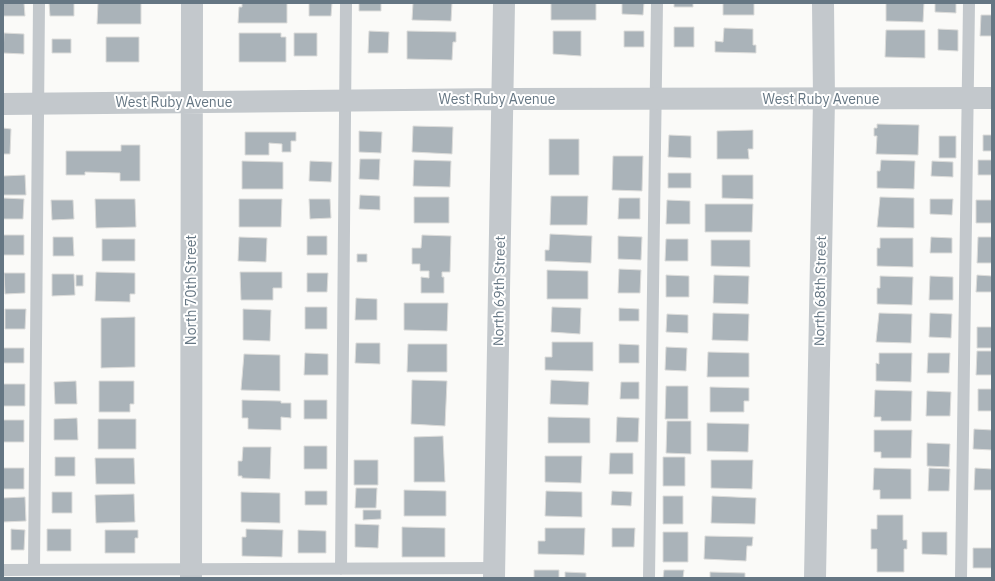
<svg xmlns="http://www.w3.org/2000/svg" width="995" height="581" viewBox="0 0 995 581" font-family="'IBM Plex Sans',sans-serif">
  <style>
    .building { fill: #aab3b9; stroke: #dcdcda }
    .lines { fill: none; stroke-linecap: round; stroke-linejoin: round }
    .service { stroke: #c3c8cc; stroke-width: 12 }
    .minor { stroke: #c3c8cc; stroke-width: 22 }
    .tertiary { stroke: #c3c8cc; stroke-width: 22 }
    .labels { text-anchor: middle; stroke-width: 4; stroke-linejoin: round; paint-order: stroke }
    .street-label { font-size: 14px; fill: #657683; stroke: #fff }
  </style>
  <rect width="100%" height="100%" fill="#fafaf8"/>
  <path class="building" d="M3 3H24L25 16H3Z
    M49 3H74V16H50Z
    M98 3H141V24H97Z
    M242 3H287V23H238L239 7H242Z
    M309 3H332L331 16H309Z
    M359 3H381V11H359Z
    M413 3H452L451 21 412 20Z
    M551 3H596V20H551Z
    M622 3H644L643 15 622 14Z
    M674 3H693V7H674Z
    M723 3H754V15H723Z
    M886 3H924L923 22 886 21Z
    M935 3H956V13L935 12Z
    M981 15H992V36H980Z
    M674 27H694V47H674Z
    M724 28 753 29V45H756V53L715 52V41L723 42Z
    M938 29 958 30V51L938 50Z
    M886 30H925V58L885 57Z
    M369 31 389 32 388 53H368Z
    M407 31 456 32V42H453L452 60 407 59Z
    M553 31H581V56L553 54Z
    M624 31H644V47H624Z
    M4 33 24 34V54L3 53Z
    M239 33H281V37H286V62H239Z
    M294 33H317V56H294Z
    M106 37H139V62H106Z
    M52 39H71V53H52Z
    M877 124 919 125 918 155 876 154 877 136H874V128H877Z
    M413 126 453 127 452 154 412 152Z
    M3 128 11 129 10 154H3Z
    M753 130V149H748L749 159H717V131Z
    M359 131 382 132 381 153 359 152Z
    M245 132H296V141H291V152H282V144L269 143V155H245Z
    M669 135 691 136V158L668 157Z
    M983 135H992V151H983Z
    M939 136H956V158H939Z
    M549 139H579V175H549Z
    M121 145H140V181H120V173L85 172V175H66V151H121Z
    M613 156H643L642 191 612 190Z
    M360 159H380L379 180 359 179Z
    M414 160 451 161 450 187 413 186Z
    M881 160 915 161 914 189 877 188V171H880Z
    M978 160H992V175H978Z
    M242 161 283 162V189H242Z
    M310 161 332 162 331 182 309 181Z
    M932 161 953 162V177L931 176Z
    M668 173H691V188H668Z
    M25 175 26 195H3V176Z
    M722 175H753V199L722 198Z
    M360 195 380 196V210L359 209Z
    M551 196H588L587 225H550Z
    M414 197H449V223H414Z
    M880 197 914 198V228L877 227Z
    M3 198 24 199 23 219H3Z
    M619 198H640V219H618Z
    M95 199H135L136 227 96 228Z
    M239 199H282L281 227H239Z
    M309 199H330L331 218 310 219Z
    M930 199H953L952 215 930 214Z
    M51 200H73L74 219 52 220Z
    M667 200 690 201V224H666Z
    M976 200H992V223H976Z
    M705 204H753L752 232H705Z
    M550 234 592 236 591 263 545 261V250H549Z
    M3 235H24V255H3Z
    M422 235 451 236 450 272H442V277H444V293H421V277L429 278V271H420V264H412V248H421Z
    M307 236H327V255H307Z
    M618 236 642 237 641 260 618 259Z
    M53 237H73L74 256H53Z
    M239 237 267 238 266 262 238 261Z
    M931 237 952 238V253H930Z
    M978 237H992V263H977Z
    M880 238H913V267L877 266V248H880Z
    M102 239H135V261H102Z
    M666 239H688V261H665Z
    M711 240H750V267L711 266Z
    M357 254H367V262H357Z
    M619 269 641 270 640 293H618Z
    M547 270 588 271V299H547Z
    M96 272 135 273V294H130V302L95 301Z
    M240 272H282V288H273V300H241Z
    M4 273H25V293L5 294Z
    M307 273H328L327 292H307Z
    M52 274H74L75 295 52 296Z
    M76 275H83V286H76Z
    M666 275 689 276V297H666Z
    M714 275 749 276 748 304 713 303Z
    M977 275 992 276V292H976Z
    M880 276 913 277 912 305 877 304V288H880Z
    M930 276 953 277V300H929Z
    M356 298 377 299V320H355Z
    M404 303H448L447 331 404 330Z
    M305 307H327V329H305Z
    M552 307 581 308 580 334 551 332Z
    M619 308 639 309V321H619Z
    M5 309H26L25 329H5Z
    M243 309 271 310 270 341 243 340Z
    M713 313 749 314 748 341 712 340Z
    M879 313 912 314 911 343 876 342Z
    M930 313 952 314 951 338 929 337Z
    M667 314 688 315V333L666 332Z
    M135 317V367L101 368V318Z
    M977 327H992V348H977Z
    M552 342H593V371L545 370V357H552Z
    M356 343H380V364L355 363Z
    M408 344H447V372H407Z
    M619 344 639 345V363H619Z
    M666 347 687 348 686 371 665 370Z
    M3 348H24V363H3Z
    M977 351H992V375H976Z
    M708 352 749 353V377H707Z
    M305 353 328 354V375H304Z
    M879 353H912L911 382 876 381V363L879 364Z
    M928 353H950L949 373H927Z
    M244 354 280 355V391L241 390Z
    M412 380 447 381 445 426 411 424Z
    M551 380 589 382 588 405 550 404Z
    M76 381 77 404H55L54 382Z
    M99 381H134V404H130V412H99Z
    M621 382H639V399H620Z
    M3 384H25V406H3Z
    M666 386H688V419H665Z
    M710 387 749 388V401H744V412H710Z
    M978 389H992V411H978Z
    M875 390 912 391 911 421H881V417H874Z
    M927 391 951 392 950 416H926Z
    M242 400 281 401V403H291V418L281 417V430L248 429V418H242Z
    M304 400H327V419H304Z
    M548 417 590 418V443H548Z
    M617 417 639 418 638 442H616Z
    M77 418 78 440H54V419Z
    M98 419H136V449H98Z
    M3 420H24V442H3Z
    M667 421H691V454L666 453Z
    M707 423 749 424 748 452 707 451Z
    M974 429 992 430V450L973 449Z
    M874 430H912L911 458H881V452H874Z
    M443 436 445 482H414V437Z
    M927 443 950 444 949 467 927 466Z
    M304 446H327V469H304Z
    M243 447H271L270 479 242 478V476H238V461H242Z
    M610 453H633V474H609Z
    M545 456H582L581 483 545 482Z
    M55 457H75V476H55Z
    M663 457H685V486H663Z
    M95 458H134L135 484H96Z
    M354 460H378V485H354Z
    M711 460H753L752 489 711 488Z
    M3 468H24V489H3Z
    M874 468 911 469V499H880V490H873Z
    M929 468 950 469 949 491H928Z
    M975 468 992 469V490H974Z
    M356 488H377L376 508H355Z
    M404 490 446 491V516H404Z
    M305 491H327V505H305Z
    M546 491 582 492V517L545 516Z
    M612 491 632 492 631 506 611 505Z
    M52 492H72V513H52Z
    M241 492 280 493V523L241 522Z
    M134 494 135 522 96 523 95 495Z
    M663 496H683V524H663Z
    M712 496 756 498 755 524 711 523Z
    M25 497 26 521 3 522V498Z
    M363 510H381V519L363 520Z
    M877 515H903V540H907V549H904V572H877V549H871V529H877Z
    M355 524 379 525 378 548 355 547Z
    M402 527 445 528V557H402Z
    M545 528H585L584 555 538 554V541H545Z
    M612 528H635L634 547H612Z
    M11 529 25 530 24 550H11Z
    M47 529H71V551H47Z
    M246 529 283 530 282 557 242 556V537H246Z
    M105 530H138V538H135V553H105Z
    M298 530 326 531V553H298Z
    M663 532H688V562H663Z
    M922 532H947V555L922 554Z
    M705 536 753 537 752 546H747L746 561 704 559Z
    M973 548H992V568H973Z
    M534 570H559V578H534Z
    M664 570H684L683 578H663Z
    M565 572 586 573V578H565Z
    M710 572 745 573V578H710Z"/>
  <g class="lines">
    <path class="service" d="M341 569 346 3
      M3 570 494 568
      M34 570 39 3
      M649 578 657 3
      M961 578 969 3"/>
    <path class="minor" d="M3 104 503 99 992 98
      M191 578 192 3
      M494 578 504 3"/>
    <path class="tertiary" d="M815 578 824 99 823 3"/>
  </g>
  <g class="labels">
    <g class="street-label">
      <text x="497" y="104">West Ruby Avenue</text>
      <text x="821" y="104">West Ruby Avenue</text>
      <text x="174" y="107">West Ruby Avenue</text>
      <text transform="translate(191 290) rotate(-90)" y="5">North 70th Street</text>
      <text transform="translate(499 291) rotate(-89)" y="5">North 69th Street</text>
      <text transform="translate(820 291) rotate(-89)" y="5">North 68th Street</text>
    </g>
  </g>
  <rect width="995" height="581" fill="none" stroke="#657683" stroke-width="8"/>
</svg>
